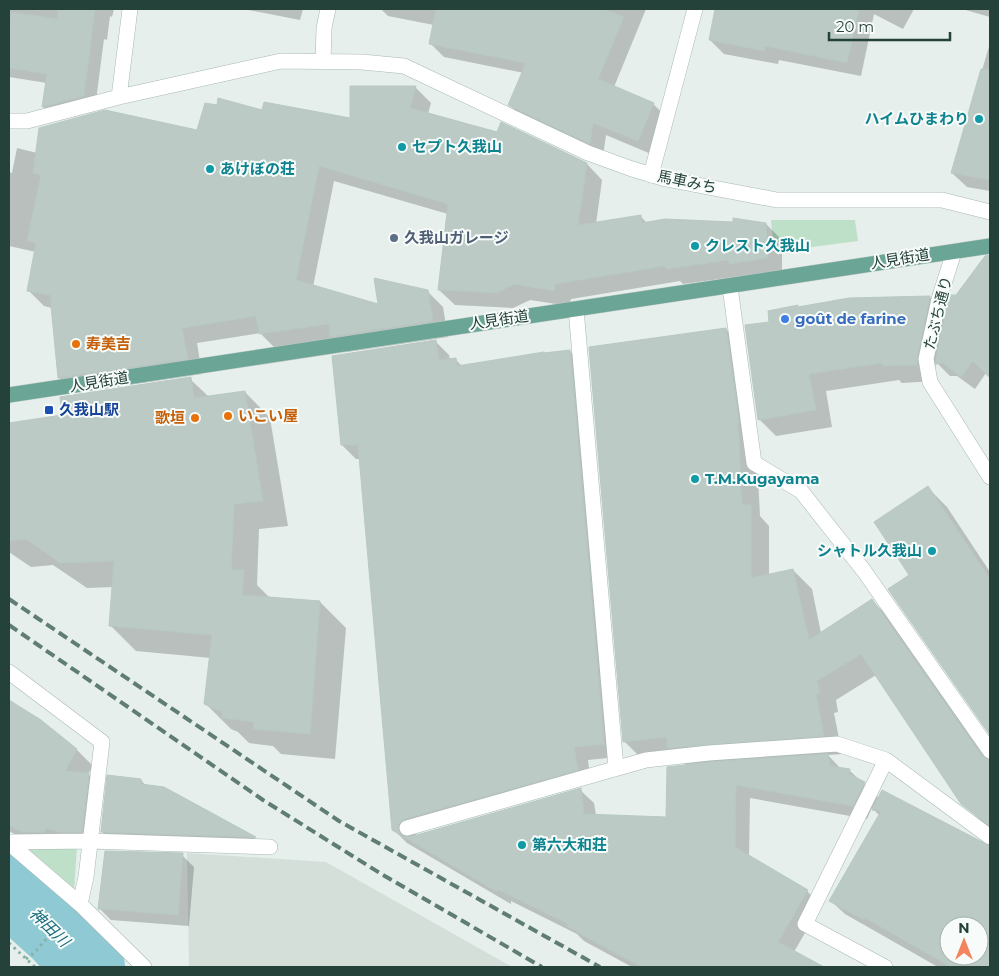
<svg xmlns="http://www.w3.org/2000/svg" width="999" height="976" viewBox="0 0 999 976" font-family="Montserrat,'Noto Sans JP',sans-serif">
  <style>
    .built { fill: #d4dfda }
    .green { fill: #bfe0c8 }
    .shadow { fill: #0003; fill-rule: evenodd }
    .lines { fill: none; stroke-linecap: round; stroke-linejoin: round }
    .river { stroke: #8ec9d4; stroke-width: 72 }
    .building { fill: #bbcac4; stroke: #b8c9c2; fill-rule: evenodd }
    .lane-casing { stroke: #a8b8b2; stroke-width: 16 }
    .street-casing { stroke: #a8b8b2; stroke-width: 16 }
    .primary-casing { stroke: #c2cac8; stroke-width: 16 }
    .path { stroke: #86b3a5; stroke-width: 3; stroke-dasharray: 2.5 4; stroke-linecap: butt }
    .lane { stroke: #fff; stroke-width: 15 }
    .street { stroke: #fff; stroke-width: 15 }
    .primary { stroke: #6aa596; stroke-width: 15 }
    .rail { stroke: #5f7d75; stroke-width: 4; stroke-dasharray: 10 5; stroke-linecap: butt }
    .culture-dot { fill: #0f9aa8; stroke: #f7fbf9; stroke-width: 2 }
    .service-dot { fill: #5c6f8a; stroke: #f7fbf9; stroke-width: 2 }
    .shop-dot { fill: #3f7fe0; stroke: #f7fbf9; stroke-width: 2 }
    .food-dot { fill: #e8710a; stroke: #f7fbf9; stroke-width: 2 }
    .transit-dot { fill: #1a4fb4; stroke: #f7fbf9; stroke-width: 2 }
    .labels { text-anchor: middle; stroke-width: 4; stroke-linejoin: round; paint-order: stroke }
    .culture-label { font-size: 15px; font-weight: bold; fill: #0d838f; stroke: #f7fbf9; text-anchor: start }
    .street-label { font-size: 15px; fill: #24423a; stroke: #f7fbf9 }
    .service-label { font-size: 15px; font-weight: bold; fill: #4e5e75; stroke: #f7fbf9; text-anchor: start }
    .shop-label { font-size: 15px; font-weight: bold; fill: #366cbe; stroke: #f7fbf9; text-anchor: start }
    .food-label { font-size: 15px; font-weight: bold; fill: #c56008; stroke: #f7fbf9; text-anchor: start }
    .transit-label { font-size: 15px; font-weight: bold; fill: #164399; stroke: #f7fbf9; text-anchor: start }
    .water-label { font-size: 16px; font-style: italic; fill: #1c6f80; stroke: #f7fbf9 }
  </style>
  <rect width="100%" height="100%" fill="#e6efeb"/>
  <path class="built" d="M187 853 326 862 512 967H189Z"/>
  <path class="green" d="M771 220H855L858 241 774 252Z
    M26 847H77L74 892Z"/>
  <path class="shadow" d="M9 9H114L112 17 110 16 107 40 104 39 95 108 55 118 43 107 47 83 9 77Z
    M243 9H303L300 20Z
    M381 9H646L614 87 653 104 667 117 651 154 606 135 603 156 523 118 510 105 524 73 444 57 430 43 434 25 388 16Z
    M716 9H817L827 11 828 9H914L903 29 874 14 861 76 779 60 778 64 724 54 710 40Z
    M962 9H990V17Z
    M990 43V191L967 187 952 173Z
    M415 87 431 103 428 114 587 164 602 180 596 224 640 216 647 223 766 224 782 240V273L742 276 683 284 680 281 571 299 569 306 530 300 513 308 455 305 439 290 448 214 334 181 313 287 379 306 427 291 443 307 448 337 347 352 335 341 276 349 260 333 197 343 202 374 75 393 59 378 52 308 44 306 28 290 36 252 9 246V172L12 173 17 148 37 153 198 131 263 112 351 119Z
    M973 275 990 288V377L986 373 975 389 957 376H950L936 362 934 375V381L902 383 899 380 826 391 832 427 776 436 759 419 771 323 799 308 930 297 947 314 956 296Z
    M726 329 745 348 757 457 760 516 769 526V575L793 570 812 589 821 633 872 601 891 619 990 761V829L962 803 876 675 836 700 838 712 834 713 842 754 828 755 841 769 849 770 879 798 977 869 990 874V967H938L845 914 831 901 880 816 872 808 867 819 750 798 749 856 807 891 821 905 794 952 822 967H632L584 941 577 934 511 901V904L407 843 393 829 360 459H356L342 445 435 341 449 355 450 360 455 359 463 367 570 351 583 365 618 757 588 760 591 783 418 832 414 837 580 790 594 803 596 815 667 818 687 766 677 757 643 760 624 741ZM949 926H979V956H949Z
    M190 379 209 397 245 392 270 418 288 526 259 529 257 585 269 597 320 602 346 628 335 759 281 754 273 746 249 743 238 732 231 729 205 703 211 658 136 651 110 625 113 587 87 588 53 565 31 567 9 552V424L63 416Z
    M928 488 947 507 990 572V733L890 589 911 575Z
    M9 701 40 721 77 750 93 766 88 774 104 790 97 847H37L9 831Z
    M141 780 146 786 164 788 255 838 264 847 112 841 102 832Z
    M182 855 194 867 189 926 111 920 99 908Z"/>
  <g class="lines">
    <path class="river" d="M9 889 59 934 89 967"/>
  </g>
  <path class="building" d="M58 9H95L84 96 42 107 47 74 9 68V29L11 12 57 19Z
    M436 9H604L624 17 598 79 654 103 638 141 593 123 590 144 508 105 526 63 429 44Z
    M715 9H859L847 63 765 46 764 51 709 40Z
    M981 69 990 70V180L951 173Z
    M350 86H416L410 108 497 132 501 122 587 163 578 225 641 215 642 223 665 219 733 222V218L766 223 767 258 729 264V260L666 269 665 266 555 284 554 291 514 284 497 293 438 290 448 204 319 166 296 280 378 304 374 278 428 290 433 321 330 337 329 324 259 334 256 316 182 328 188 359 58 378 50 295 27 291 36 243 27 241 41 175 33 173 39 128 105 110 197 130 205 103 217 105 218 98 262 110 264 102 350 118Z
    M990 255V378L973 361 961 377 943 363 936 364V359L948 301 950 295H956L985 256Z
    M930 296 917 357V365L883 366V363L809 374 816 410 758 420 745 325 769 322 768 311 798 305V307L849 298Z
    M726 328 739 423H737L739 437 742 505H751V578L793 569 809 640 872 599 982 756 990 760V826L961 804 861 654 817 681 820 693 816 694 824 736 667 748V737L623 742 589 347Z
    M436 340 439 360 456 358 457 366 544 352V353L570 350 604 744 574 747 578 770 404 819 398 825V830L400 834 404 837H410L581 788 584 814 666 817 667 767 710 762 828 754 830 766 850 769 849 774 865 782 853 806 736 785 735 847 808 890 778 942 824 967H641L568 927V924L497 889V892L392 830 358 445H341L332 356Z
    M191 377 194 398 245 391 263 501 234 504 231 570H244L242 595 320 601 310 734 254 729V722L222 718V712L204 704 212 635 109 626 114 561 60 563 26 539 9 541V423L62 415 60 397Z
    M928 486 990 579V735L888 589 909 575 874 522Z
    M9 700 41 720 77 749 65 771 89 773 82 832H59L46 828 44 832H22L9 825Z
    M107 775 141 779V784L164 787 256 837 101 832Z
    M882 790 990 846V967H951L865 918 864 920 829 901 881 811 872 810ZM949 926H979V956H949Z
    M105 851 183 853 178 915 98 909Z"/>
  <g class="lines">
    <g class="lane-casing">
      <path id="lane" d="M651 175 695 9
        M9 672 102 742 86 877 80 904
        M9 842 90 841 270 847"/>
    </g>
    <g class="street-casing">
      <path id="street" d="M323 62 324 28 328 9
        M119 97 130 9
        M9 121H27L119 97 281 61 362 62 404 66 588 153 632 169 666 179 777 200H942L990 212
        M954 252 939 299 926 359 930 382 990 477
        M730 287 754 463 801 491 864 571 990 751
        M576 309 616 768
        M886 760 990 837
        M407 828 646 760 709 753 837 744 886 760 805 924 885 967
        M9 843 80 904 144 967"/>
    </g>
    <g class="primary-casing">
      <path id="primary" d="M9 395C336 347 663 294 990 246"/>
    </g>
    <path class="path" d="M9 943 35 967
      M26 959 35 952 60 923"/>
    <use href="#lane" class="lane"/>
    <use href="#street" class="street"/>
    <use href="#primary" class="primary"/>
    <path class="rail" d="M9 599 339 821 600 967
      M9 625 263 800 383 875 542 967"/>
  </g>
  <g class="culture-dot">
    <circle cx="979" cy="119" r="5"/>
    <circle cx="402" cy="147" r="5"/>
    <circle cx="210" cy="169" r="5"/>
    <circle cx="695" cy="246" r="5"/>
    <circle cx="695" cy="479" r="5"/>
    <circle cx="932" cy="551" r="5"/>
    <circle cx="522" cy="845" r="5"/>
  </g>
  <circle class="service-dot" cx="394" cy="238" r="5"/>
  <circle class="shop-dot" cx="785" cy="319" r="5"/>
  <g class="food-dot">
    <circle cx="76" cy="344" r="5"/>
    <circle cx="228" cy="416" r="5"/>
    <circle cx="195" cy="418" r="5"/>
  </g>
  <rect class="transit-dot" x="44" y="405" width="10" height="10" rx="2.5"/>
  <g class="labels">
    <g class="culture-label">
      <text x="969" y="124" text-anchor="end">ハイムひまわり</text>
      <text x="412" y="152">セプト久我山</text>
      <text x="220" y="174">あけぼの荘</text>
      <text x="705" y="251">クレスト久我山</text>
      <text x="705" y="484">T.M.Kugayama</text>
      <text x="922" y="556" text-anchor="end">シャトル久我山</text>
      <text x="532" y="850">第六大和荘</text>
    </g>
    <g class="street-label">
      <text transform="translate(687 182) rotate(12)" y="5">馬車みち</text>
      <text transform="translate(900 259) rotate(-9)" y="5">人見街道</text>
      <text transform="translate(938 313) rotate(-76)" y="5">たぶち通り</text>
      <text transform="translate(499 320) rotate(-8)" y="5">人見街道</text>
      <text transform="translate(99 382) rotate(-9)" y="5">人見街道</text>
    </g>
    <g class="service-label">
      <text x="404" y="243">久我山ガレージ</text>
    </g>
    <g class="shop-label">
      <text x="795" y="324">goût de farine</text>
    </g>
    <g class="food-label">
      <text x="86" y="349">寿美吉</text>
      <text x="238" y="421">いこい屋</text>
      <text x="185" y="423" text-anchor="end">歌垣</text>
    </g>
    <g class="transit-label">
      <text x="59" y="415">久我山駅</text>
    </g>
    <g class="water-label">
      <text transform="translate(50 927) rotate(44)" y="6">神田川</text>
    </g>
  </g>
  <rect width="999" height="976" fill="none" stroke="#24423a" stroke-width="20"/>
  <g transform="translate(964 941)"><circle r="24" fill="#f7fbf9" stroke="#a3b1ad"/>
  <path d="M0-4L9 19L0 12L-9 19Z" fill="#f4845f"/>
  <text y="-8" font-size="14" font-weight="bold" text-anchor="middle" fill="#24423a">N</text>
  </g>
  <path d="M829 32v8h121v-8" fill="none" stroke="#24423a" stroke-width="2.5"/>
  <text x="836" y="32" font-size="15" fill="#24423a" stroke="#f7fbf9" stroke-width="4" paint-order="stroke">20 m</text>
</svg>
